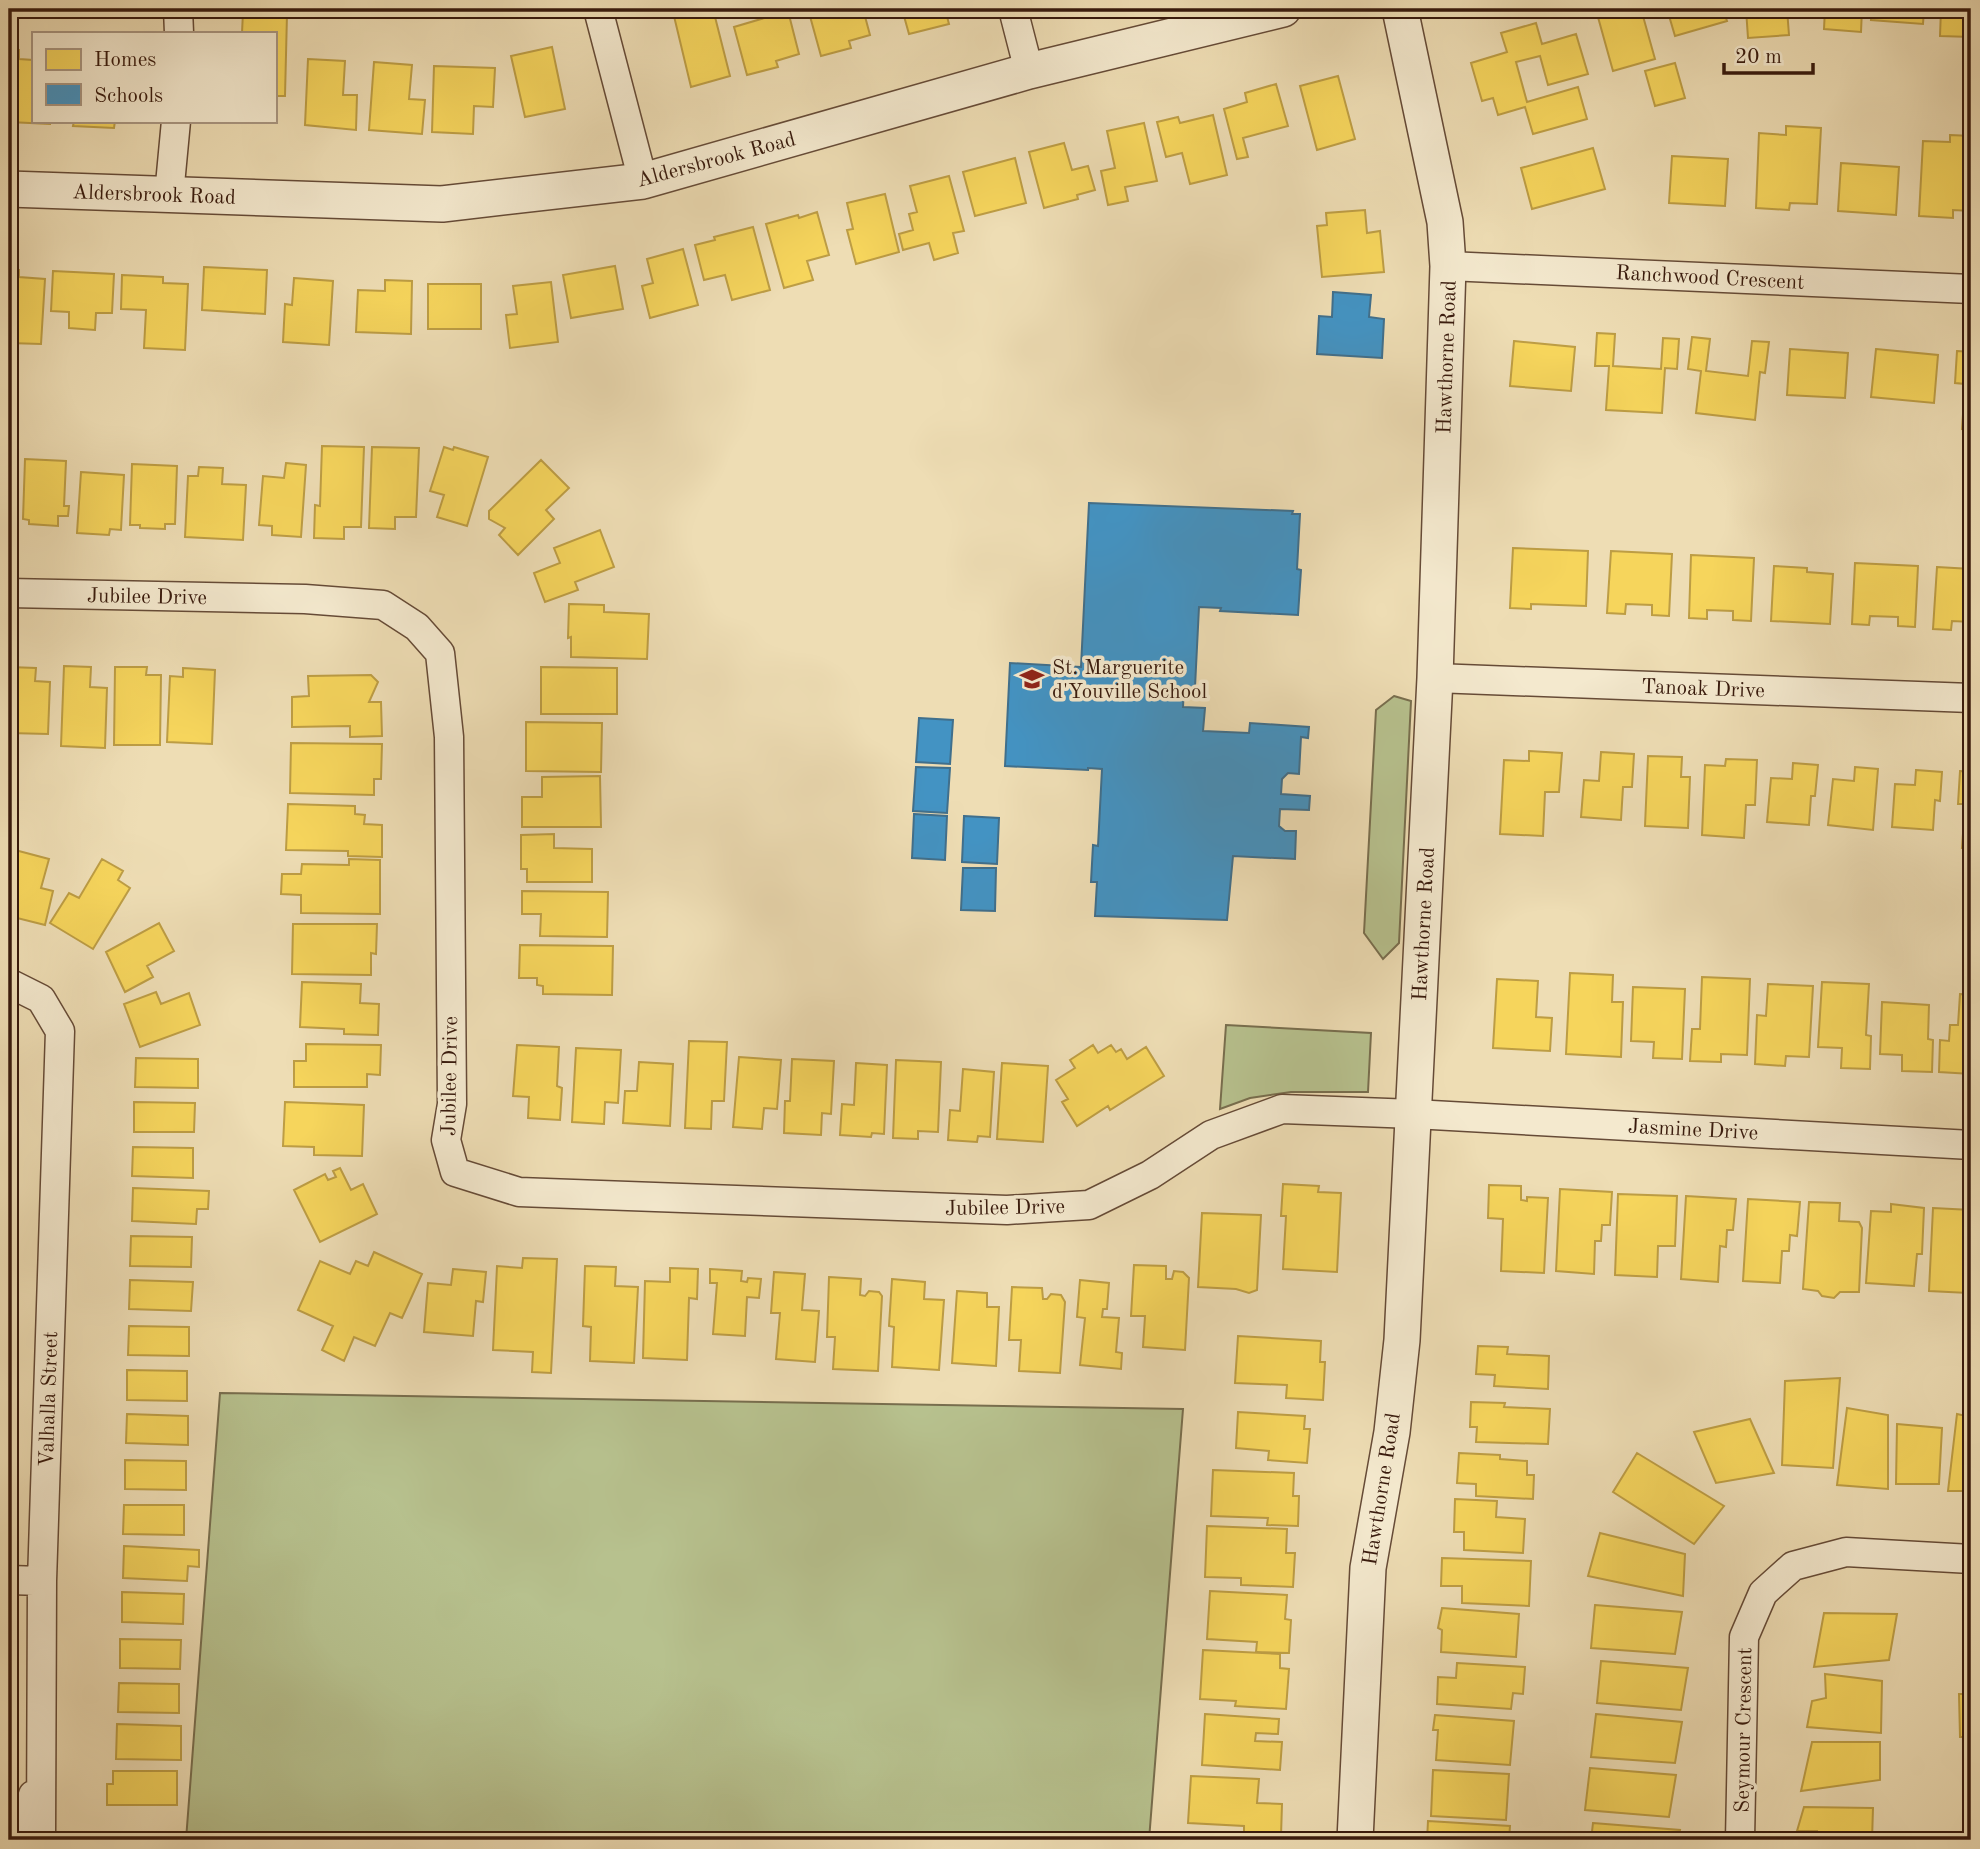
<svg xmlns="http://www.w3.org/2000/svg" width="1980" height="1849" viewBox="0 0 1980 1849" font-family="'Old Standard TT',serif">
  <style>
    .green { fill: #b7c18e; stroke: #786e4e; stroke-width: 2 }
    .homes { fill: #f6d55c; stroke: #bd9d44; stroke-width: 2 }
    .schools { fill: #4393c3; stroke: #406f8c; stroke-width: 2 }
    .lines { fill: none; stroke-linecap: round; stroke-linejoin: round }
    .minor-casing { stroke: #664b37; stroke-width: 31 }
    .tertiary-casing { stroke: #664b37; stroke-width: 38 }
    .minor { stroke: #f4e9ce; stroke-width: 28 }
    .tertiary { stroke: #f4e9ce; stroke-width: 35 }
    .labels { text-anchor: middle; stroke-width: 7; stroke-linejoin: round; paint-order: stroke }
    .street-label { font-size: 21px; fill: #381a0d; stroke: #f4e9ce }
    .poi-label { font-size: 21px; fill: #381a0d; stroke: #f4e9ce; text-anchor: start }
  </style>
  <rect width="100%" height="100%" fill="#eeddb4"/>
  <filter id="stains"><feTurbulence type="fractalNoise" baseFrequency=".00286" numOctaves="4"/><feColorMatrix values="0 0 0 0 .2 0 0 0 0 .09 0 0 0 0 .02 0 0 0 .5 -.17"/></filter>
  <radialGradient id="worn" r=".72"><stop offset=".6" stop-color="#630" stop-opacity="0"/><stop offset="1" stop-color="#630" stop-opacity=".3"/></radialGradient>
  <path class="green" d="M1394 696 1411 701 1399 943 1383 959 1364 933 1376 710Z
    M1226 1025 1371 1033 1368 1092H1291L1250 1098 1220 1109Z
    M220 1393 1183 1409 1149 1840H186Z"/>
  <path class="homes" d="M684 9H713L730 76 691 87 673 12Z
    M808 9H863L870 35 849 41 851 48 821 56Z
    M902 9H945L949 24 909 34Z
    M1641 9 1655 59 1613 71 1596 10Z
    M1667 9H1723L1727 21 1675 36Z
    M1746 9H1787L1789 35 1748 38Z
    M1825 9H1862L1861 32 1824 29Z
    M1872 9H1924L1923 24 1871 20Z
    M1941 9H1971V37L1940 36Z
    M788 11 799 54 776 61 778 67 747 75 734 27Z
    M243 12 287 14 285 96H275V33H242Z
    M1536 23 1542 44 1576 34 1588 74 1548 85 1540 56 1516 62 1527 102 1578 87 1587 119 1533 134 1525 107 1498 115 1493 98 1482 101 1471 63 1507 52 1501 33Z
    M552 47 565 109 525 117 511 56Z
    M9 50H19V59L33 60V121H50V124L9 122Z
    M308 59 345 61 343 95H357L356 130 305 125Z
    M374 62 412 65 409 99 425 100 422 134 369 130Z
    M1675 63 1685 98 1655 106 1645 71Z
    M434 66 495 68 493 107 474 106 473 134 432 132Z
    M1338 76 1355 139 1317 150 1300 86Z
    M1276 84 1288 126 1243 138 1248 157 1237 159 1224 109 1247 102 1245 93Z
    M1213 115 1227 175 1190 184 1182 153 1166 157 1157 122 1178 117 1180 123Z
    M74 121H115L114 128 73 126Z
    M1144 123 1157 181 1125 187 1128 201 1108 205 1101 171 1115 168 1107 131Z
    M1786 126 1821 128 1817 204 1790 203 1789 210 1756 208 1759 133 1786 135Z
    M1950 135 1971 136V211L1953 210V218L1919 216 1923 141 1950 142Z
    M1064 143 1072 170 1088 166 1095 190 1077 195 1078 199 1044 208 1029 152Z
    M1593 148 1605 189 1532 209 1521 168Z
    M1672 156 1728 159 1725 206 1669 203Z
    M1015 158 1026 203 975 216 963 172Z
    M1841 163 1899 167 1896 215 1838 211Z
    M949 176 964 231 953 233 958 253 934 260 929 243 903 250 899 234 913 230 909 214 917 212 910 186Z
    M885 194 899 252 856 264 847 230 853 229 847 203Z
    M1365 210 1367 233 1380 231 1384 272 1322 277 1317 226 1327 225 1326 213Z
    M817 212 829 255 807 261 813 280 784 288 766 224 798 215 799 218Z
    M753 227 770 290 732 300 725 275 704 280 695 245 715 240 714 237Z
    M683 249 698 305 650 318 642 286 653 283 647 259Z
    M615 266 623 309 571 318 563 275Z
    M204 267 267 270 265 314 202 310Z
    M9 270H19V277L45 279 41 344 9 343Z
    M53 271 114 274 112 313H96L95 330 69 328V312L51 311Z
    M122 275 163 277V283L188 284 185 350 144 348 146 310 121 309Z
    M294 278 333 281 329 345 283 342 285 304 292 305Z
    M385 280 412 281 411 334 356 332 358 290 385 291Z
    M551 282 558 342 510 348 506 315 517 314 513 286Z
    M428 284H481V329H428Z
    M1597 333 1615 334 1613 366 1661 369 1663 338 1679 339 1677 369 1665 368 1662 413 1606 410 1609 366H1595Z
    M1692 337 1710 339 1706 371 1748 376 1752 341 1769 342 1765 373 1760 372 1755 420 1696 413 1701 371 1688 369Z
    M1514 341 1575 347 1571 391 1510 386Z
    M1790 349 1848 353 1845 398 1787 395Z
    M1876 349 1938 355 1934 403 1871 397Z
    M1957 351 1971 352V430L1962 429 1965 384 1955 383Z
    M322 446 364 447 361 527H344V539L314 538 315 505 320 506Z
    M372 447 419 448 416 517H395V529L369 528Z
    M444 447 453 450 454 447 488 457 467 526 437 517 444 495 430 491Z
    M25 459 66 461 64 506H69L68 516H58V526L29 524V520L23 519Z
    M541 460 569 488 546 510 554 519 518 555 499 535 505 528 489 519V511Z
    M9 461 12 462 9 522Z
    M286 463 306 465 301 537 272 535V526L259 525 263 476 284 478Z
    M132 464 177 466 175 524H165V529L140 528V525H130Z
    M199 467 223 468 222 484 246 485 243 540 185 537 188 476H198Z
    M81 472 124 475 121 530 110 529 109 535 77 533Z
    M600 530 614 567 575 582 578 590 545 602 534 573 560 563 554 548Z
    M1513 548 1588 551 1586 606 1531 604V609L1510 608Z
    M1611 551 1672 554 1669 616 1652 615V605L1626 604 1625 614 1607 613Z
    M1691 555 1754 558 1751 621 1733 620V611L1707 610V619L1689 618Z
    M1855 563 1918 566 1915 627 1898 626V617L1870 616 1869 625 1852 624Z
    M1774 566 1807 568V572L1833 574 1830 624 1771 621Z
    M1937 567 1971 569V622L1952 621 1951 630 1933 629Z
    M569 604 604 605V612L649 614 647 659 571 657V637L568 638Z
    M64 666 91 667 90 687 107 688 105 748 61 746Z
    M9 667 36 668 35 681 50 682 48 734 9 733Z
    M115 667H147L146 675H161L160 745H114Z
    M541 667 617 668V714H541Z
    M183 668 215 670 212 744 167 742 170 676 183 677Z
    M371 675 378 682 369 702H381L382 736 350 737V726L292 727V697L309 696 308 676Z
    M526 722 602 723 601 772 526 771Z
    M291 743 382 744 381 779H374V795L290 793Z
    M1529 751 1562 753 1559 792H1545L1543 836 1500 834 1504 760 1529 761Z
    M1601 752 1634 754 1632 787H1623L1621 820 1581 817 1584 780 1599 781Z
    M1648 756 1682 757 1681 777H1690L1688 828 1645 826Z
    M1726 759 1757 760 1755 805H1746L1744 838 1702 835 1705 765 1725 766Z
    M1793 763 1818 765 1815 796H1811L1809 825 1767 822 1771 778 1792 779Z
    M1855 767 1878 769 1873 830 1828 825 1833 779 1854 781Z
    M1916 770 1942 772 1940 801 1935 800 1933 830 1892 827 1895 784 1915 785Z
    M1960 771 1971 772V848H1962L1965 804H1958Z
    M600 776 601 827H522V797H542V777Z
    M288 804 355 806V814L365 815 364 824 382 825V857L348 856V851L286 850Z
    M554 834V848L592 849V882H527V869H521V835Z
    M15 850 49 859 41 888 53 891 45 925 9 916V873Z
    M102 859 123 871 118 880 130 888 93 949 50 923 69 893 79 898Z
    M349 859 380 860V914L301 913V895L281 894 282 874H301L302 864 349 865Z
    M522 891 608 892 607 937 540 936 541 914H522Z
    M159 923 174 951 147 966 153 977 125 992 106 952Z
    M293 924H377L376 954 371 953V975L292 974Z
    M520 945 613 946 612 995 543 994V986L537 985V978H519Z
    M1570 973 1613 975 1612 1002H1623L1621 1057 1566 1054Z
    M1702 977 1750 979 1747 1055 1721 1054V1062L1690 1061 1692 1029H1700Z
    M1497 979 1538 981 1536 1017 1552 1018 1550 1051 1493 1048Z
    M302 982 361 984 360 1003 379 1004 378 1035 344 1034V1029L300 1027Z
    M1822 982 1869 984 1866 1035 1871 1036 1870 1069 1841 1068 1842 1048 1818 1047Z
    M1768 984 1813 986 1809 1057 1786 1056 1785 1066 1755 1064 1757 1015 1766 1016Z
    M1633 987 1685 989 1682 1059 1653 1058 1654 1042 1631 1041Z
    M156 992 161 1004 189 993 200 1025 140 1047 124 1004Z
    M1960 994 1971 995V1074L1939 1072 1940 1040 1949 1041 1950 1025H1958Z
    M1882 1002 1929 1005 1928 1039 1933 1040 1932 1072 1902 1071V1055L1880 1054Z
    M689 1041 727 1042 724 1101H712L711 1129 685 1128Z
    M306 1044 381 1045 380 1075 367 1074V1087H294V1061H306Z
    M517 1045 559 1047 557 1086 562 1088 560 1120 528 1118 529 1097 513 1096Z
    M1093 1045 1098 1053 1111 1045 1116 1052 1121 1049 1127 1059 1146 1047 1164 1076 1110 1110 1108 1106 1077 1126 1062 1102 1068 1099 1056 1080 1075 1068 1070 1060Z
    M576 1048 621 1050 618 1103 605 1102 604 1124 572 1122Z
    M739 1057 781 1060 777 1109 764 1108 762 1129 733 1127Z
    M136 1058 198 1059V1088L135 1087Z
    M792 1059 834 1061 831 1114 822 1113 821 1135 784 1133 785 1101H790Z
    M896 1060 941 1062 938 1132 918 1131V1139L893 1138Z
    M639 1062 673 1064 670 1126 623 1123 625 1091H637Z
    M856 1063 887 1065 884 1134 872 1133 871 1137 840 1135 842 1104 854 1105Z
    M1002 1063 1048 1066 1043 1142 997 1139Z
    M963 1069 994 1072 990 1137 978 1136 977 1142 948 1140 950 1110 960 1111Z
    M134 1102 195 1103 194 1132H134Z
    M285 1102 364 1105 362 1156 314 1155V1147L283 1146Z
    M133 1147 193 1148V1178L132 1176Z
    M340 1168 351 1190 363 1184 377 1214 320 1242 294 1190 325 1174 328 1180 336 1177 333 1171Z
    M1283 1184 1319 1186 1318 1192 1341 1193 1337 1272 1283 1269 1286 1216H1281Z
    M1489 1185 1521 1186V1200L1527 1201V1197L1548 1198 1544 1273 1501 1271 1503 1219 1488 1218Z
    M133 1188 209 1191 208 1209H197L196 1224 132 1221Z
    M1560 1189 1612 1192 1610 1225H1602L1601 1241H1595L1594 1274 1556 1271Z
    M1618 1194 1677 1196 1675 1246H1658L1657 1277 1615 1275Z
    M1686 1196 1736 1199 1733 1230H1727L1726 1247 1720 1246 1718 1282 1681 1279Z
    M1748 1199 1800 1202 1797 1236 1790 1235 1789 1251H1782L1780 1283 1743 1281Z
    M1809 1202 1840 1203 1839 1221 1859 1222 1862 1228 1859 1292H1840L1834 1298 1822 1296 1818 1291 1803 1289Z
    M1891 1204 1924 1208 1922 1254H1917L1914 1286 1866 1283 1871 1211 1891 1212Z
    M1933 1208 1971 1210V1261H1969L1968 1293 1929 1291Z
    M1202 1213 1261 1215 1257 1290 1249 1293 1236 1289 1198 1287Z
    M131 1236 192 1237 191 1267 130 1266Z
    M374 1252 422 1274 402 1318 390 1313 375 1346 354 1337 344 1361 322 1350 333 1326 298 1310 320 1261 350 1274 356 1261 368 1266Z
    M523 1258 557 1259 551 1373 532 1372 533 1352 493 1350 497 1266 522 1268Z
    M1134 1265 1166 1266V1279H1172L1174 1271 1183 1272 1189 1278 1185 1350 1143 1347 1145 1316H1131Z
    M585 1266 616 1267 615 1286 638 1287 634 1363 590 1361 591 1327 583 1326Z
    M670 1268 698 1269 697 1299 689 1298 687 1360 643 1358 645 1281 670 1282Z
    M453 1269 486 1272 483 1302 476 1301 473 1336 424 1332 428 1283 451 1285Z
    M710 1269 742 1271 741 1281 747 1282 748 1278 761 1279 759 1298 747 1297 745 1336 713 1334 717 1283H710Z
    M774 1272 805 1274 802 1310 819 1311 815 1362 776 1359 780 1313H771Z
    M829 1277 861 1279 860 1295 865 1296 869 1291 879 1292 882 1296 878 1371 833 1369 835 1337H827Z
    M892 1279 925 1282 924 1299 944 1300 939 1370 892 1367 894 1327 889 1326Z
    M130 1280 193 1282 191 1311 129 1309Z
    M1080 1280 1109 1283 1107 1309H1103L1102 1317 1119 1318 1116 1352 1122 1353 1121 1369 1080 1365 1085 1318 1077 1317Z
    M1012 1287 1042 1288 1043 1299H1047L1051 1294 1061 1295 1065 1302 1060 1373 1019 1371 1021 1340H1009Z
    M957 1291 987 1293V1307H999L996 1366 952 1363Z
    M129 1326 189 1327V1356L128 1355Z
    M1238 1336 1321 1341 1320 1362H1325L1323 1400 1286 1398 1287 1385 1235 1383Z
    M1478 1346 1508 1347 1507 1354 1549 1356 1548 1389 1494 1386 1495 1375 1476 1374Z
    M127 1370 187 1371V1401L127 1400Z
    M1840 1378 1833 1468 1782 1465 1785 1381Z
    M1471 1402 1505 1403 1504 1407 1550 1409 1548 1444 1476 1442 1477 1427H1470Z
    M1847 1408 1888 1415V1489L1837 1485Z
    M1238 1412 1305 1416 1304 1429H1310L1307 1463 1268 1460 1269 1451 1236 1448Z
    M127 1414 188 1416V1445L126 1443Z
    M1957 1414 1971 1417V1491H1948Z
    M1750 1419 1774 1473 1716 1483 1694 1432Z
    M1897 1424 1942 1428 1939 1484H1896Z
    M1459 1453 1500 1455V1459L1527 1461V1475H1534L1533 1499 1476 1496V1484L1457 1483Z
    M1637 1453 1724 1506 1694 1544 1613 1492Z
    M125 1460 186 1461V1490L125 1489Z
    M1213 1470 1294 1473 1293 1496H1299L1298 1526 1267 1525 1268 1518 1211 1516Z
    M1455 1499 1497 1501 1496 1517 1525 1519 1523 1553 1464 1550V1532H1454Z
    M124 1505H184V1535L123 1534Z
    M1207 1526 1287 1529 1286 1553H1295L1293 1587 1241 1585V1578L1205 1577Z
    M1600 1533 1685 1554 1683 1596 1588 1576Z
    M124 1546 199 1550V1567L188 1566 187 1581 123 1578Z
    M1442 1558 1531 1561 1529 1606 1462 1603V1586H1441Z
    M1210 1591 1287 1595 1285 1619 1291 1620 1289 1653 1256 1652 1257 1642 1207 1639Z
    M122 1592 184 1594 183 1624 122 1622Z
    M1595 1605 1682 1612 1675 1654 1591 1648Z
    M1442 1608 1519 1614 1516 1657 1441 1652 1442 1630 1438 1628Z
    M1824 1613 1897 1614 1889 1660 1814 1667Z
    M120 1639 181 1640 180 1669 120 1668Z
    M1203 1650 1280 1654V1668L1289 1669 1286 1709 1235 1706 1236 1701 1200 1699Z
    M1601 1661 1688 1668 1681 1710 1597 1703Z
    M1457 1663 1525 1667 1523 1694 1513 1693 1511 1709 1437 1704 1438 1677 1456 1678Z
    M1825 1674 1882 1681 1881 1733 1807 1727 1812 1701 1826 1698Z
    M119 1683 179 1684V1713L118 1712Z
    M1959 1694H1971V1737H1960Z
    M1205 1714 1279 1719 1278 1734 1256 1733 1255 1741 1282 1742 1280 1770 1202 1765Z
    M1596 1714 1682 1722 1675 1763 1591 1757Z
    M1435 1715 1514 1721 1510 1765 1436 1760 1438 1730H1433Z
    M117 1724 181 1726V1760L116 1759Z
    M1812 1742H1880V1780L1801 1791Z
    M1590 1768 1676 1775 1669 1817 1585 1810Z
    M1433 1770 1509 1774 1506 1820 1431 1816Z
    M113 1771H177V1805H107V1784H113Z
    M1191 1776 1259 1779 1257 1803 1282 1804 1281 1836 1244 1834V1826L1188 1823Z
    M1804 1807 1873 1808 1872 1840H1817V1831H1797Z
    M1963 1810H1971V1840H1964Z
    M1428 1821 1510 1826 1509 1840H1427Z
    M1593 1823 1680 1830 1678 1840H1591Z"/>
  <path class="schools" d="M1333 292 1371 295 1369 317 1384 319 1382 358 1317 354 1319 316 1332 317Z
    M1089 503 1293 511 1292 514H1300L1297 569 1301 570 1298 615 1220 611 1221 608 1199 607 1195 687H1184L1183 707 1205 708 1203 731 1249 733 1250 723 1309 727 1308 738 1301 737 1299 774 1288 773 1282 779 1281 794 1310 796 1309 810 1280 809 1279 826 1285 831H1296L1295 859 1233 856 1227 920 1095 916 1097 882H1091L1093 845 1098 846 1102 769 1088 768V770L1005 766 1010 663 1081 667Z
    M919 718 953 720 950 764 916 762Z
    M916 767 950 768 947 813 913 811Z
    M914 814 947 816 945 860 912 858Z
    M964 816 999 818 997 864 962 862Z
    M963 868H996L995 911 961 910Z"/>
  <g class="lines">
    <g class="minor-casing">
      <path id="minor" d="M178 9 179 33
        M598 9 643 181
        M1013 9 1029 71
        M169 195 176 121
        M1448 266 1971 289
        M9 593 305 599 383 605 417 627 440 653 449 737 452 1104 446 1140 455 1172 519 1192 1007 1210 1089 1205 1150 1175 1211 1135 1282 1109 1414 1114 1971 1145
        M1435 678 1971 698
        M9 983 41 999 60 1031 42 1581 41 1840
        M9 1580 42 1581
        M19 1840 33 1795
        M1740 1840 1744 1637 1763 1593 1793 1566 1846 1552 1971 1559"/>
    </g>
    <g class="tertiary-casing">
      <path id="tertiary" d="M9 189 442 204 643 181 1029 71 1283 9
        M1355 1840 1368 1568 1392 1432 1402 1340 1435 678 1448 266 1445 222 1400 9"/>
    </g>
    <use href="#minor" class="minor"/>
    <use href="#tertiary" class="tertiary"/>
  </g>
  <defs>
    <g id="school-bare" transform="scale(1.89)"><path d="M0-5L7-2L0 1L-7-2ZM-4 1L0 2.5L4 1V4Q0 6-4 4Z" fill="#8f2418" stroke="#f4e9ce" stroke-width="2.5" paint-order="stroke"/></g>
  </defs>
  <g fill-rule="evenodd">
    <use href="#school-bare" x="1032" y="679"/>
  </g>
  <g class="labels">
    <g class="street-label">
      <text transform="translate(716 159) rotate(-15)" y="7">Aldersbrook Road</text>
      <text transform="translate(154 194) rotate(2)" y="7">Aldersbrook Road</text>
      <text transform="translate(1710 277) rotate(3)" y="7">Ranchwood Crescent</text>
      <text transform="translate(1446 357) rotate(-88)" y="7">Hawthorne Road</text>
      <text transform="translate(147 596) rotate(1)" y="7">Jubilee Drive</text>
      <text transform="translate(1703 688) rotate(2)" y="7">Tanoak Drive</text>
      <text transform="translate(1423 924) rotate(-87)" y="7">Hawthorne Road</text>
      <text transform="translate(449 1076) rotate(-89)" y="7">Jubilee Drive</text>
      <text transform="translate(1693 1129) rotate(3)" y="7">Jasmine Drive</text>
      <text transform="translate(1005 1207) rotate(-1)" y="7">Jubilee Drive</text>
      <text transform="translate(48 1399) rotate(-88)" y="7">Valhalla Street</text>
      <text transform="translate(1381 1489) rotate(-81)" y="7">Hawthorne Road</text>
      <text transform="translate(1743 1730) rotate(-89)" y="7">Seymour Crescent</text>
    </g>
    <g class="poi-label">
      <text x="1052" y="674">St. Marguerite<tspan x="1052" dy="24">d'Youville School</tspan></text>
    </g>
  </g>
  <rect width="1980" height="1849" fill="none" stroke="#eeddb4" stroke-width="35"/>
  <rect x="10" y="10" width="1959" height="1828" fill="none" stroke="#381a0d" stroke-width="3.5"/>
  <rect x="18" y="18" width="1945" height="1814" fill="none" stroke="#381a0d" stroke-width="2"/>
  <rect x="32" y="32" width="245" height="91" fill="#f4e9ce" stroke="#a99681" stroke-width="2"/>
  <rect x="46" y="49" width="35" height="21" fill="#f6d55c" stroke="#a99681" stroke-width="2"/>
  <text x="94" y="66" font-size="21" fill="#381a0d">Homes</text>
  <rect x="46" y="84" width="35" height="21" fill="#4393c3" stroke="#a99681" stroke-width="2"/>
  <text x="94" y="102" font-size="21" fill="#381a0d">Schools</text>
  <path d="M1724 63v10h89v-10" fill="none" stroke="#381a0d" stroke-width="3.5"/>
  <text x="1735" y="63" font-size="21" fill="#381a0d" stroke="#f4e9ce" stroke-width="5" paint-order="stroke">20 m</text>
  <rect width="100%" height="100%" filter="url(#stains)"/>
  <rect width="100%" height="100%" fill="url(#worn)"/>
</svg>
